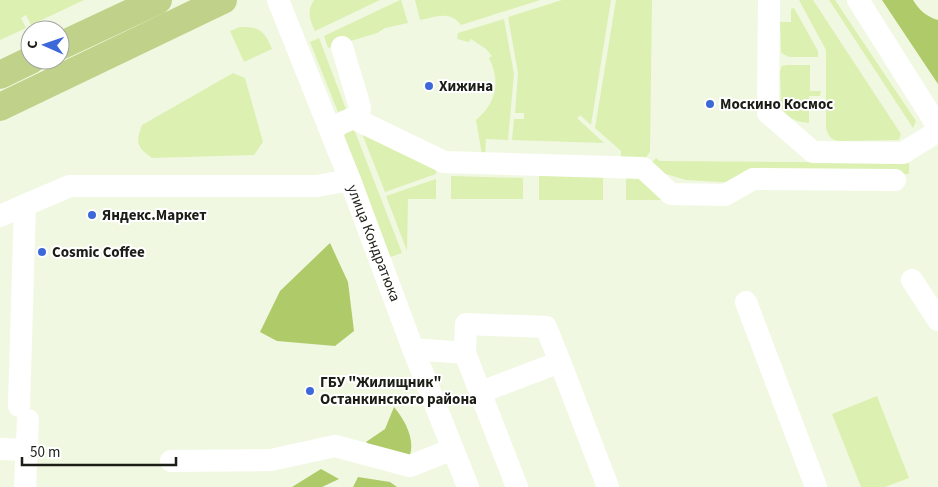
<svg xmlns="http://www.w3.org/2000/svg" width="938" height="487" viewBox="0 0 938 487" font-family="'Source Sans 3',sans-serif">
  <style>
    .green { fill: #dcf0b1 }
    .forest { fill: #afca68 }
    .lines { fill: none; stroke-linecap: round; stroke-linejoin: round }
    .minor { stroke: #fff; stroke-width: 22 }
    .major { stroke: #c0d289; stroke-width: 28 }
    .poi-dot { fill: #3c68d9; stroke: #fff; stroke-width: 2 }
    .labels { text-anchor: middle; stroke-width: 4; stroke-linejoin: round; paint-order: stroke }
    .poi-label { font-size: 15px; font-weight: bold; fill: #1b1d16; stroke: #fff; text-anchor: start }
    .street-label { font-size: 15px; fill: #1b1d16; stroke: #fff }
  </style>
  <rect width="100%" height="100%" fill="#f1f8e2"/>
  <path class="green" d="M0 0H84L31 25 26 15 21 18 26 28 0 40Z
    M314 0H380L315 31C310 20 306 12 314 0Z
    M400 0H401L408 23 385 28 377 33 328 48 324 36Z
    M415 0H540L461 25C450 10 435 17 420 20Z
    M562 0H611L591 125 580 115 579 117 577 118 604 143 512 140 514 119H524V113H515L518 73 508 17Z
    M616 0H652L650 152 644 160 621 159V151L595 128Z
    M799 0H813L901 134 899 140 839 141C831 140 828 136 826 128V50Z
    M829 0H835L916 121 913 128Z
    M794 8 818 51V57H789L783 54 781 52 780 22H791V9Z
    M504 19 514 74 508 140 486 139 485 156 482 155 476 120C496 104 501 81 489 58L492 56 486 49 471 39 469 42 457 39 458 33Z
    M240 27C259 26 265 31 272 49L244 62 230 31Z
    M319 38 346 109 338 112 310 42Z
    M787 65H810V91H821L820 96H809V123C797 122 786 118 781 107L780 71 782 66Z
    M233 73 245 78 263 142 254 155 152 158C137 147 135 143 142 125Z
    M354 129 402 253 390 257 344 137 346 132Z
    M361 131 436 169V174L385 192Z
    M656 158 660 161 909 163V174H756L738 183 686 180 656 171 650 164Z
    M539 174 603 176V200H539Z
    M451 176 523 178V199H451Z
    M626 176 641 177 661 195V200H626Z
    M436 179V199H408L407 251 386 196Z
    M877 396 909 478 885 487H861L832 414Z"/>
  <path class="forest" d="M882 0H913C919 10 927 17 938 20V84Z
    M330 243 348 282 354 331 335 346 277 341 260 332 280 291Z
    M394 407C405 420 415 439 410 455L380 454 366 442 385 429Z
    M321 469 339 479 322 487H292Z
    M358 477 390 482 397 487H353Z"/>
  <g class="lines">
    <path class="minor" d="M278 0 350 180 413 349 468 487
      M769 0 768 113 813 152 903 153 938 131
      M858 0 938 127
      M353 118 444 162 643 168 671 194 725 195 753 179 895 180
      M340 124 353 118 359 114 360 107 342 47
      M0 216 25 205
      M912 280 938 320
      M746 302 816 487
      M413 349 465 353 517 487
      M465 353 466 324 546 327 560 362
      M481 392 560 362 608 487
      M19 406 25 205 70 186H317L350 180
      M0 449 27 450
      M171 461 271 460 335 446 410 466 453 449
      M25 487 28 420"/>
    <path class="major" d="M60 46 158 0
      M0 75 31 60
      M0 107 223 0"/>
  </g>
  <g class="poi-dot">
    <circle cx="429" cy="86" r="5"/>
    <circle cx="710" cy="104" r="5"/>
    <circle cx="92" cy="215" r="5"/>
    <circle cx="42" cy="252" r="5"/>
    <circle cx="310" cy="391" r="5"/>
  </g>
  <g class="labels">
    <g class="poi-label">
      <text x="439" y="91">Хижина</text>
      <text x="720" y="109">Москино Космос</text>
      <text x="102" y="220">Яндекс.Маркет</text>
      <text x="52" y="257">Cosmic Coffee</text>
      <text x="320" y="387">ГБУ "Жилищник"<tspan x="320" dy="17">Останкинского района</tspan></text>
    </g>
    <g class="street-label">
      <text transform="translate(374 243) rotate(69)" y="5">улица Кондратюка</text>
    </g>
  </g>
  <g transform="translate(45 45) rotate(272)"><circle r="24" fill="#ffffff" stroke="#a4a5a2"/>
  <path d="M0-4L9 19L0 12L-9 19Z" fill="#3c68d9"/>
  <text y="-8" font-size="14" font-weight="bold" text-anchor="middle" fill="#1b1d16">С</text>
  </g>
  <path d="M22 457v8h154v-8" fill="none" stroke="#1b1d16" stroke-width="2.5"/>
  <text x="30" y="457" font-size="15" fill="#1b1d16" stroke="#ffffff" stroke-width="4" paint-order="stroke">50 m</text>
</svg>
